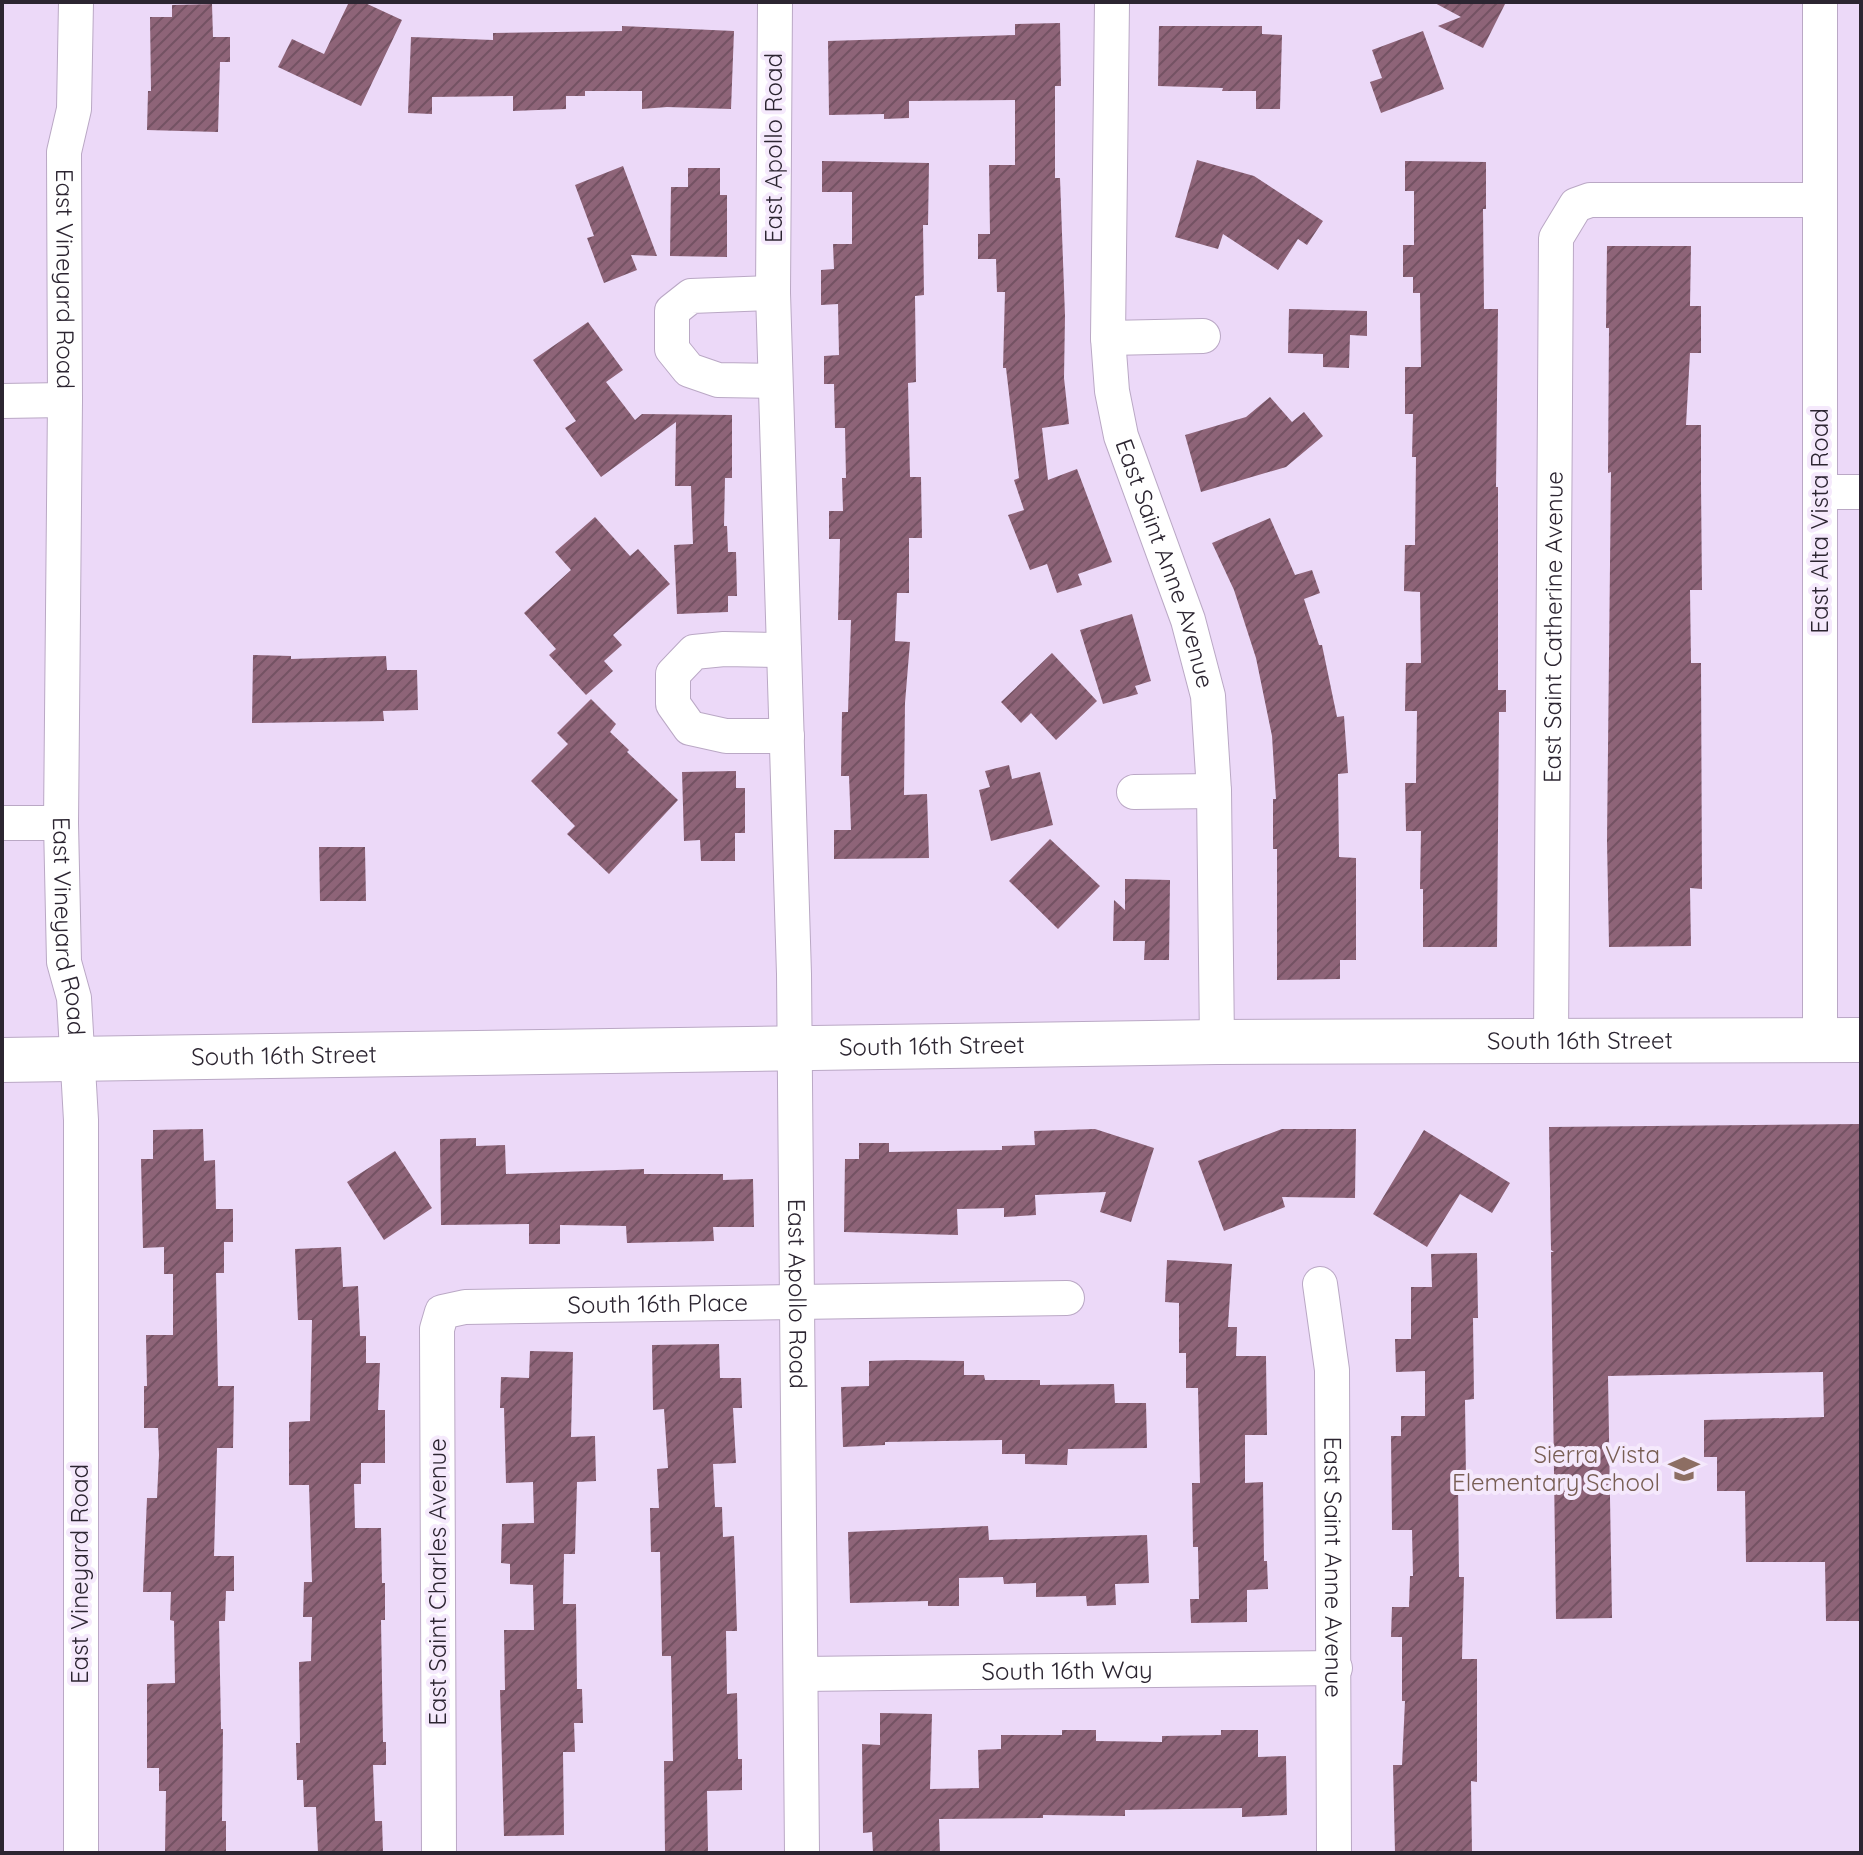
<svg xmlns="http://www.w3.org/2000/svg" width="1863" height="1855" viewBox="0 0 1863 1855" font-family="Quicksand,sans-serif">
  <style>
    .building { fill: url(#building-hatch) }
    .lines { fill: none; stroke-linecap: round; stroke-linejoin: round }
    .minor-casing { stroke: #baa8c5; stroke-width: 36 }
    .major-casing { stroke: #baa8c5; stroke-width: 46 }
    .minor { stroke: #fff; stroke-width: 34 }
    .major { stroke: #fff; stroke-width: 44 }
    .labels { text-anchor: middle; stroke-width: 8; stroke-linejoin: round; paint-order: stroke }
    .street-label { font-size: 24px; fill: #2c2531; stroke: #f5e9fc }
    .education-label { font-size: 24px; fill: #785e54; stroke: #f5e9fc; text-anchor: end }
  </style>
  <defs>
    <pattern id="building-hatch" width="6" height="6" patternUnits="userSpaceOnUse" patternTransform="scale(2)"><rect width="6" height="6" fill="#8e6478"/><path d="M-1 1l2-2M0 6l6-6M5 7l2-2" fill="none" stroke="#745263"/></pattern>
  </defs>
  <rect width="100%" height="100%" fill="#ecd9f8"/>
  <path class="building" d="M349 2H363L402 20 361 106 278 67 292 39 324 54Z
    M1433 2H1506L1483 48 1438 26 1461 17Z
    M212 4 213 37H230V62H220L218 132 147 130 148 91H151L150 17H172V5Z
    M1060 23 1061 86H1055V178H1060L1065 316 1064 378 1069 424 1042 428 1048 480 1077 469 1112 562 1078 574 1082 585 1057 593 1047 564 1030 570 1008 515 1024 510 1014 480 1019 478 1006 368H1003L1005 292H997L996 259H978V234H990L989 165H1015V100L909 101V118L884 119V114L829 115 828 41 1015 35V24Z
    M622 26 734 31 731 109 667 107 642 109V91H585V96H566V109L538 110 513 111V96L432 97V114L408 113 411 37 493 40V33L622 31Z
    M1159 26H1262V34L1282 35 1280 109H1256V91H1222L1223 88 1158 86Z
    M1423 31 1444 89 1381 113 1370 82 1382 78 1372 50Z
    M1197 160 1254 176 1323 221 1307 245 1298 239 1278 270 1223 234 1218 249 1175 237Z
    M822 161 929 163 928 225H923L924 295 915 296 916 382 908 383 910 477H921L922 538H909V593H897L895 641 910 642 905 703 904 795 927 794 929 858 834 859V830H851L849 776H841L842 712H848L851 620H838L840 539H829V511H843L842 478H846L845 428H835L834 384H824V356L839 355 838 304 821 305V270L834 269 833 244H852V192H822Z
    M1405 161 1486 162V209H1483L1484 309H1498L1496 487H1498V690H1506V712H1499L1497 947H1423V889H1420L1421 831H1406L1405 783H1416L1417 711H1405L1406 663H1421L1420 592 1404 591 1405 545H1415L1416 457H1412L1413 414H1405V367H1421L1420 293H1413V277H1403V245H1414V191H1405Z
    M623 166 657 256 631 255 637 270 604 283 587 238 594 236 575 185Z
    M688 168H720V195H727V257L670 256 671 187H688Z
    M1607 246H1691L1690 306H1701V353H1690L1686 425H1701V484L1702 590H1690L1691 663H1701L1702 889 1690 888 1691 946 1609 947 1607 841 1611 472 1608 473 1609 328H1606Z
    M1289 309 1367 311V336L1350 335 1349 368 1323 367V354L1288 353Z
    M588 322 623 370 606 382 635 420 642 414 732 415V478H725L724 526H727L728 552H736L737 596H728V612L677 614 674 545 693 544 691 486H675L676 422 601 477 565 428 576 421 533 360Z
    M1270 397 1292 422 1304 412 1323 436 1286 467 1201 492 1185 435 1246 417Z
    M595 517 630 556 638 549 670 584 613 635 622 645 604 661 613 671 586 695 549 655 556 649 524 613 571 570 555 552Z
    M1270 518 1295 575 1312 570 1320 593 1304 599 1319 645H1322L1337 717 1344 716 1348 773 1338 774 1339 857 1356 858V960H1340V979L1277 980V849H1273V799H1276L1272 736 1256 658 1234 590 1212 543Z
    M1132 614 1151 681 1135 686 1138 694 1103 704 1080 630Z
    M1052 653 1097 701 1056 740 1031 713 1021 723 1001 702Z
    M253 655 291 656V659L386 656 387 670H417L418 710 383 711 384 721 252 723Z
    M591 699 616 724 610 732 629 750 627 752 678 800 609 874 567 834 575 826 531 781 568 744 557 733Z
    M1009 765 1012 779 1040 772 1053 825 991 841 979 790 990 787 985 771Z
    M736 771V788H745V833H735V861H701L700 840 684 841 682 772Z
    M1050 839 1100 886 1058 929 1009 881Z
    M319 847H365L366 901H320Z
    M1125 879 1170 880 1169 960H1144L1145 941H1113L1114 900 1125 910Z
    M1861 1124V1621H1826L1825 1562H1746L1745 1491H1717V1457H1704V1420L1824 1417 1823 1372 1608 1376 1612 1618 1556 1619 1551 1252H1554L1551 1250 1549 1127Z
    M203 1129 204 1161 215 1160 216 1209H233V1242H224V1273H216L218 1386H234L233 1448H217L214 1556H234V1591H226L225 1621H219L221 1729H223L222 1821H226V1853H165L166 1791H159V1768H147V1684L175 1683 174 1621 170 1620 171 1592H143L147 1498H157L159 1455 158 1428H144V1386H147L146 1335H173V1274H164V1247L143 1248 141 1159H153V1130Z
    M1095 1129 1154 1148 1131 1222 1100 1212 1106 1192 1035 1195 1036 1215 1004 1217V1208L957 1209 958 1235 844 1232 845 1159H859V1143H889V1152L1002 1150V1146L1035 1145 1034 1131Z
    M1282 1129H1356L1355 1198 1282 1197 1285 1207 1224 1231 1198 1161Z
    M1424 1130 1510 1183 1492 1213 1460 1194 1427 1247 1373 1214Z
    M476 1138V1146L505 1145 506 1174 644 1169V1174H723V1180L753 1179 754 1227H713L714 1241 627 1243 626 1226 560 1225V1244H529V1224L441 1225 440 1139Z
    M395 1151 432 1208 384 1240 347 1182Z
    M341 1247 343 1287 358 1286 360 1336H366V1363H380L378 1410H385V1463H361V1484H354L355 1528H381L382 1583H385V1620H381L383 1742H386V1765H373L375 1821H382L383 1853H318L316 1807H304L303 1780H297L296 1743H300L299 1662 311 1661 312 1617H303L304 1582H312L309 1485H289V1422L310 1421 312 1320H298L295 1249Z
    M1477 1253 1478 1318H1473L1474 1399 1465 1400 1466 1480 1458 1481 1459 1577H1464L1462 1659H1477V1782L1471 1781 1472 1853H1395L1393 1765H1402L1405 1701H1402V1637H1391L1392 1607H1409L1410 1576H1413L1412 1530H1392L1391 1436H1401V1416H1425V1371L1396 1372 1395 1339H1411V1287H1432L1431 1254Z
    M1167 1260 1232 1264 1228 1327H1237L1236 1356H1266L1267 1435H1245V1483L1263 1482 1264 1561H1267L1268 1589 1247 1590V1622L1191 1623 1190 1599H1199L1198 1547H1193L1192 1483H1200L1198 1388H1186V1353H1179V1303L1165 1302Z
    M719 1344 720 1378H741L742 1408H733L736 1463 713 1464 715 1507H722L723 1537 734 1536 737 1631H726L727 1694 737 1693 738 1759H742V1790L707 1791 708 1853H665L664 1761H673L671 1656H662L660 1552H651L650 1508H659L657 1469 668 1468 664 1409 653 1410 652 1345Z
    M530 1351 573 1352 571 1437 595 1436 596 1481 577 1482 575 1554H564L563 1604H576L577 1689H582L583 1723H574L575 1752H563L564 1835 504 1836 500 1690H505L504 1630H534L533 1585 510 1584V1564L501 1563 502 1524 534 1523 533 1482 506 1483 504 1408H500L501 1377 529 1378Z
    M905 1360 964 1361V1375H984L985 1380H1040V1385L1114 1384 1115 1403H1146L1147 1448 1068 1449 1067 1465 1025 1464V1454H1002V1440L885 1442V1445L843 1447 841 1387 869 1386V1361Z
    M988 1526 989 1540 1147 1535 1149 1583 1115 1584 1116 1605 1087 1606 1086 1596 1036 1597V1583L1004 1584 1003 1577 959 1578V1606H928V1601L850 1603 848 1532Z
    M880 1713 932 1714 930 1789 979 1788 978 1750 1001 1749V1735H1062V1730H1096V1741L1162 1742V1736L1221 1735V1730H1258V1757L1286 1756 1287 1815 1242 1817V1808L1125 1810V1816L1043 1815V1818L939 1819 940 1853H873L872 1832 863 1833 862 1744 880 1745Z"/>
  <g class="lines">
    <g class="minor-casing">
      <g id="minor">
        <path id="s1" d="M76 2 74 109 64 152 65 400 61 823 64 962 74 998 81 1120V1853"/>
        <path id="s2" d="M775 2 773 293 794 974 802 1853"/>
        <path id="s3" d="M1112 2 1108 338 1112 391 1121 436 1188 620 1208 696 1214 791 1217 1042"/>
        <path d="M1820 2V1040"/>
        <path d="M773 293 691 296 672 311V349L689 370 718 380 774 381"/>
        <path d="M1108 338 1203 336"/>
        <path d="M2 401 65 400"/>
        <path d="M1820 492H1861"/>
        <path d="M784 650 724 649 694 652 673 674V704L690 728 726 736H787"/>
        <path d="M1134 792 1214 791"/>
        <path d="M2 823H61"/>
        <path id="s4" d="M1551 1041 1556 238 1576 205 1590 200H1820"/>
        <path id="s5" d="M1320 1284 1332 1370 1334 1853"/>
        <path id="s6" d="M801 1674 1335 1668"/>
        <path id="s7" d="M439 1853 437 1329 442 1312 465 1307 1067 1298"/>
      </g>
    </g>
    <g class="major-casing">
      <g id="major">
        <path id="s8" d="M2 1060 1217 1042 1861 1040"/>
      </g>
    </g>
    <use href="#minor" class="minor"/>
    <use href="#major" class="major"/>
  </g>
  <defs>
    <g id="school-bare" transform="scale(2.4)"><path d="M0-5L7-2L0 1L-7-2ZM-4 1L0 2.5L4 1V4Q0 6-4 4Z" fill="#8d6e63" stroke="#f5e9fc" stroke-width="2.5" paint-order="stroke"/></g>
  </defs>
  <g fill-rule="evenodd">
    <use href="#school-bare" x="1684" y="1469"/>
  </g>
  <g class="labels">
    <g class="street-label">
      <text transform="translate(774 148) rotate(-90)" y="8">East Apollo Road</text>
      <text dy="8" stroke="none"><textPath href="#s1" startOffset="278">East Vineyard Road</textPath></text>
      <text transform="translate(1820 521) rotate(-90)" y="8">East Alta Vista Road</text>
      <text dy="8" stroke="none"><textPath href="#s3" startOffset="570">East Saint Anne Avenue</textPath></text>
      <text dy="8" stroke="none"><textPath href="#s4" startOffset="414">East Saint Catherine Avenue</textPath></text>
      <text dy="8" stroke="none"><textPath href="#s1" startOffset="926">East Vineyard Road</textPath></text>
      <text dy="8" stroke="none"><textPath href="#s8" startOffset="1578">South 16th Street</textPath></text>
      <text dy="8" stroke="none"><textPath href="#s8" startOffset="930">South 16th Street</textPath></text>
      <text dy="8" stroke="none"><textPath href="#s8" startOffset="282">South 16th Street</textPath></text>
      <text dy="8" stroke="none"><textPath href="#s2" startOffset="1292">East Apollo Road</textPath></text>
      <text dy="8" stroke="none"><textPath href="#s7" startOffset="758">South 16th Place</textPath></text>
      <text dy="8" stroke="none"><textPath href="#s5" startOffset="284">East Saint Anne Avenue</textPath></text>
      <text transform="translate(80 1574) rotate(-90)" y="8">East Vineyard Road</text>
      <text transform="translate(438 1582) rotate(-90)" y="8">East Saint Charles Avenue</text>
      <text dy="8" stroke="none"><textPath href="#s6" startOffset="266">South 16th Way</textPath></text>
    </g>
    <g class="education-label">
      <text x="1660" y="1463">Sierra Vista<tspan x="1660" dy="28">Elementary School</tspan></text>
    </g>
  </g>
  <rect width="1863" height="1855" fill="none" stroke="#2c2531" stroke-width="8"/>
</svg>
